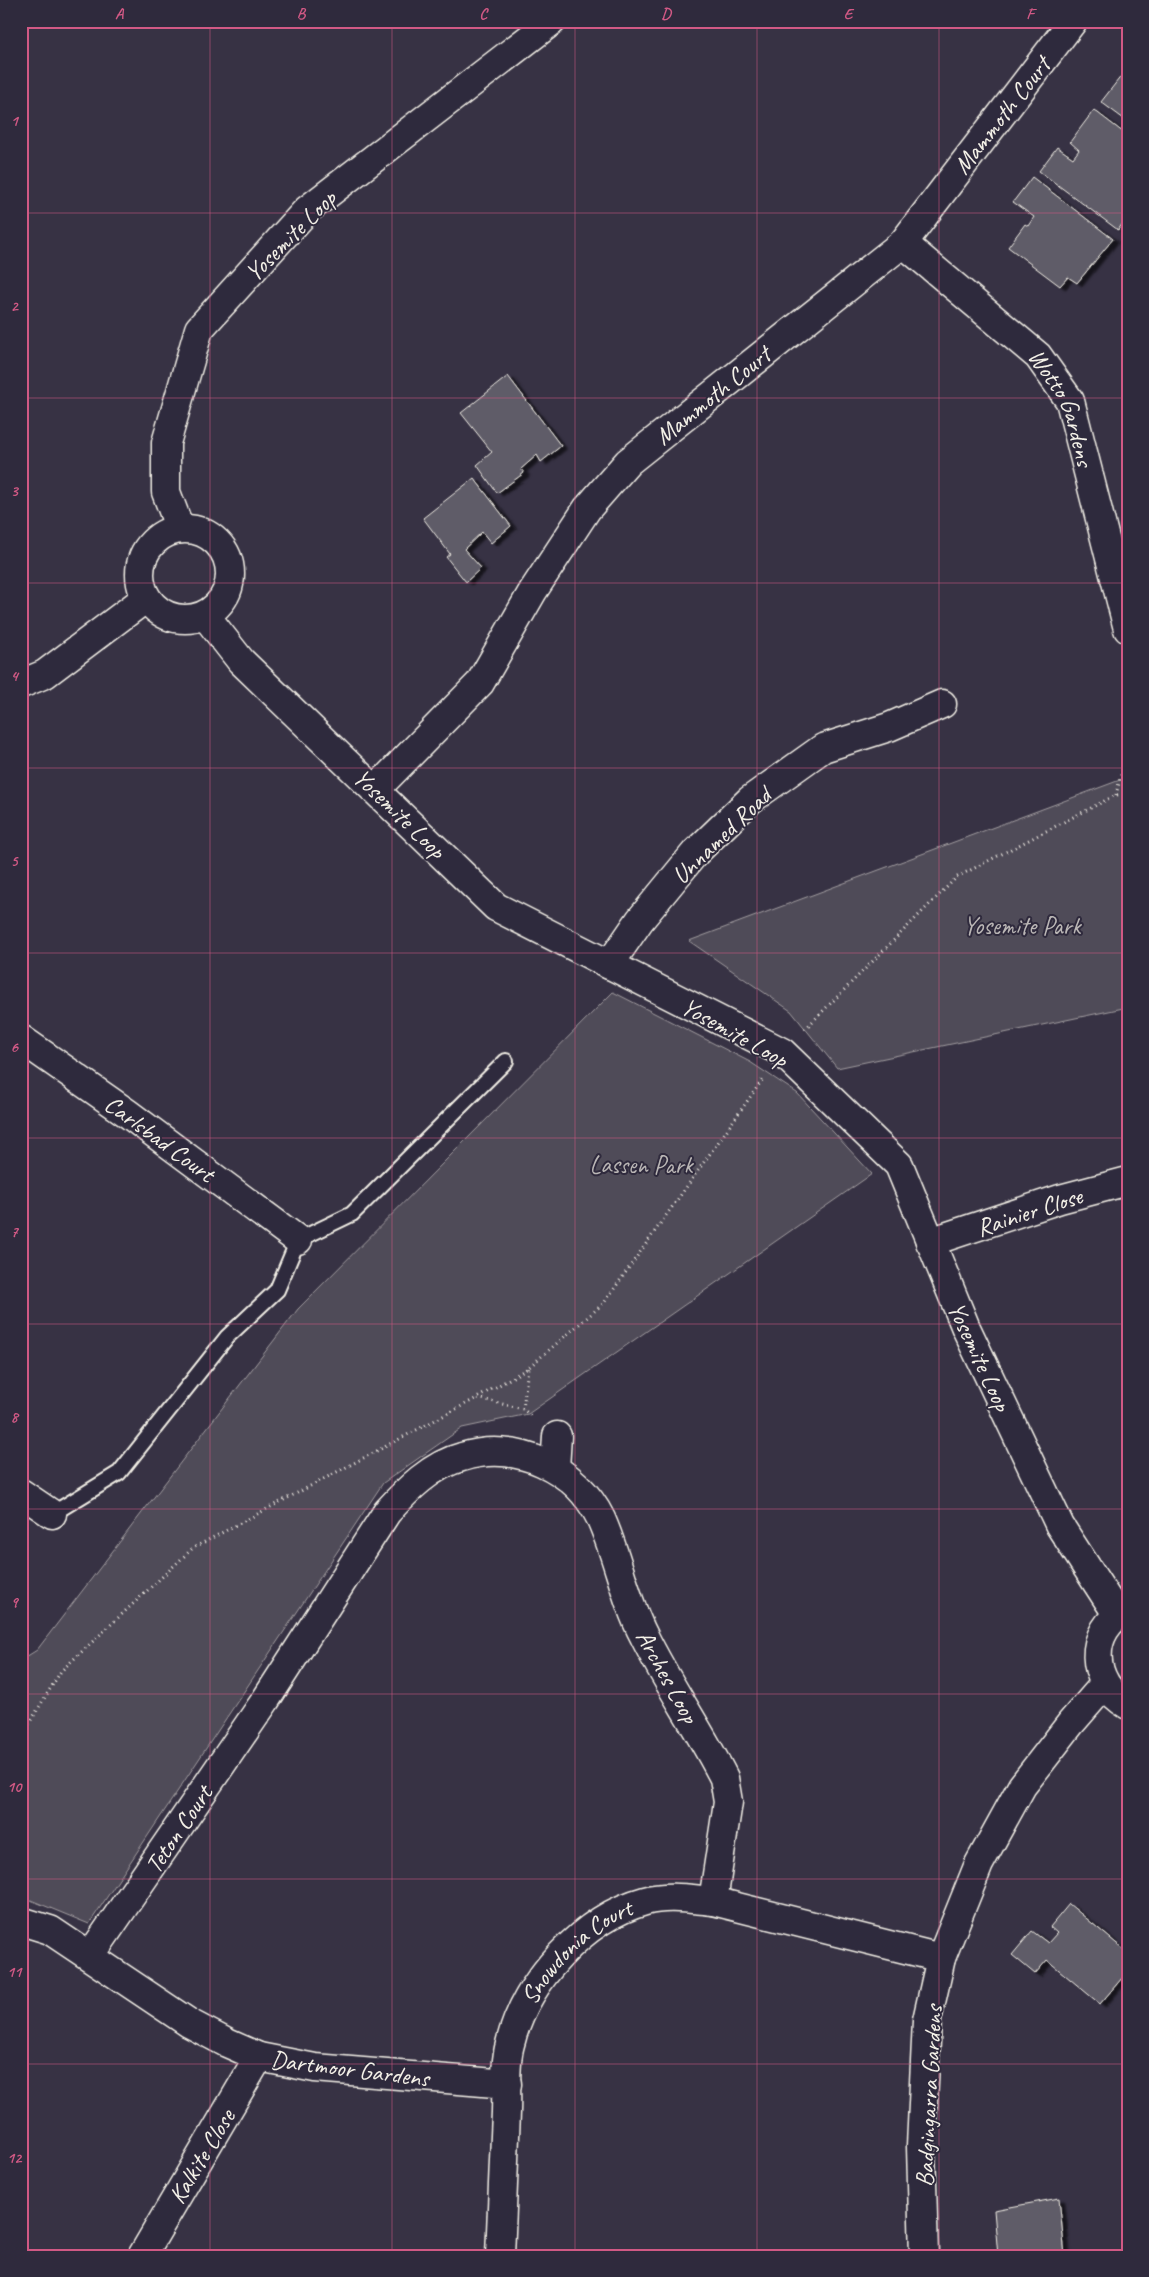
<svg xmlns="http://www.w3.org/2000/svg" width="1149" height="2277" viewBox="0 0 1149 2277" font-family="Caveat,sans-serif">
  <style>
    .green { fill: #504b59; stroke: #a29ea0 }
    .building { fill: #5f5c67; stroke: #f4f1e8; filter: url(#shadow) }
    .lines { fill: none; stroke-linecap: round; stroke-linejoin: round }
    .lane-casing { stroke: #f4f1e8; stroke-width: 18 }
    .street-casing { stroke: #f4f1e8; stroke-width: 31 }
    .path { stroke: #f4f1e8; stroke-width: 3; stroke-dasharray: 1 4; stroke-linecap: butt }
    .lane { stroke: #2f2a3d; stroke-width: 14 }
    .street { stroke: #2f2a3d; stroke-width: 28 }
    .grid { fill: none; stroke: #d15985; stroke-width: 1; stroke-opacity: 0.55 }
    .labels { text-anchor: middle; stroke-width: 4; stroke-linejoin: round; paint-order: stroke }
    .street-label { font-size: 25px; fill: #f4f1e8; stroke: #2f2a3d }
    .park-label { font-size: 25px; fill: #bbb7b6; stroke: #2f2a3d }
    .neatline { fill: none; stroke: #d15985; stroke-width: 2 }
    .grid-label { font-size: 16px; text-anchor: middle; font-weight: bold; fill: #d15985 }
  </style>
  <defs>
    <filter id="shadow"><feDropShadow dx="5.5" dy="3" stdDeviation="1" flood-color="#0009"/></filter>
  </defs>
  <rect width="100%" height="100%" fill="#373244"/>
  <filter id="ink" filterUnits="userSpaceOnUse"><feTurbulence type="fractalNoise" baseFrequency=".02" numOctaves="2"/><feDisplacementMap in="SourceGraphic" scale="10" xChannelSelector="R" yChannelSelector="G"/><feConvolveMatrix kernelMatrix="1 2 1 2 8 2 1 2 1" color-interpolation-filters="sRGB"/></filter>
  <g filter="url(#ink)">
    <path class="green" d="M1128 777V1007L837 1068 791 1011 689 941Z
      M613 992 750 1062 797 1093 872 1174 528 1414 462 1428 383 1483 89 1924 21 1896V1660L37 1650 298 1309Z"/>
    <path class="building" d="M1122 75 1128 78V122L1101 102Z
      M1094 110 1128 136V216L1118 230 1039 171 1057 147 1073 158 1079 150 1070 142Z
      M1032 177 1113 239 1077 283 1068 277 1060 286 1008 247 1025 224 1028 226 1034 217 1013 202Z
      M508 376 561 446 541 462 537 455 521 469 524 473 497 493 477 465 492 452 461 413Z
      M474 478 511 526 491 543 482 532 464 549 481 568 466 582 446 557 450 554 423 518Z
      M1069 1904 1128 1953V1971L1100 2004 1047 1960 1035 1974 1012 1955 1032 1931 1048 1943 1057 1933 1050 1927Z
      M1059 2198 1065 2256H998L994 2210Z"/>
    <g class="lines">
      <g class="lane-casing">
        <path id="lane" d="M52 1514 119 1473 227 1337 277 1290 298 1240 352 1214 506 1061"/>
      </g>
      <g class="street-casing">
        <g id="street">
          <path id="s1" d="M903 243 1038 356 1070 401 1128 629"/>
          <path d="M180 529 166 492V443L199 329 307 210 552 21"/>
          <circle cx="185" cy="574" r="45"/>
          <path d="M205 615 241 661 496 907 782 1052 899 1165 966 1328 1060 1526 1117 1614"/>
          <path d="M21 684 45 674 146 598"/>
          <path d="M376 789 480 683 533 591 587 509 628 462 903 243 1073 21"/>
          <path d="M609 965 640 920 695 853 750 800 823 748 889 727 942 704"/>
          <path d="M21 1039 127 1113 298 1240"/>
          <path d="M930 1242 1060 1199 1128 1181"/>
          <path d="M555 1468 557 1436"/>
          <path d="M21 1493 52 1514"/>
          <path d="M1128 1609C1086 1630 1089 1683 1128 1705"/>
          <path d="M21 1921 50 1930 189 2023 227 2043 259 2057 315 2068 507 2084"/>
          <path d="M90 1956 265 1701 387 1512C407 1490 431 1465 462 1457 517 1440 576 1468 601 1519 618 1557 625 1600 644 1636 668 1685 700 1730 724 1778L728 1802 713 1901"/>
          <path d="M142 2256 259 2057"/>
          <path id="s2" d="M500 2256C502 2208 504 2160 506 2112 507 2090 504 2065 510 2044 525 1982 583 1918 645 1901 667 1895 690 1899 713 1901L941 1958"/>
          <path d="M924 2256 921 2146 927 2020 941 1958 979 1864 1022 1786 1071 1723 1104 1685"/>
        </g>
      </g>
      <path class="path" d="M1116 795 1128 747
        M805 1029 957 877 1116 795 1128 794
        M478 1398 523 1409 532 1417
        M523 1409 528 1368
        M21 1737 61 1671 193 1548 477 1398 528 1368 604 1303 763 1079"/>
      <use href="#lane" class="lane"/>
      <use href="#street" class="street"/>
    </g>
  </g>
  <path class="grid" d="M210 21V2256M392 21V2256M575 21V2256M757 21V2256M939 21V2256M21 213H1128M21 398H1128M21 583H1128M21 768H1128M21 953H1128M21 1138H1128M21 1324H1128M21 1509H1128M21 1694H1128M21 1879H1128M21 2064H1128"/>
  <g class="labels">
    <g class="street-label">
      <text transform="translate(1001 115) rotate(-52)" y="9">Mammoth Court</text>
      <text transform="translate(290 235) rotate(-45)" y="9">Yosemite Loop</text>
      <text transform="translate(712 395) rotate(-39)" y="9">Mammoth Court</text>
      <text dy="9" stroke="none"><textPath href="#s1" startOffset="234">Wotto Gardens</textPath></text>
      <text transform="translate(400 813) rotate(44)" y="9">Yosemite Loop</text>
      <text transform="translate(721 835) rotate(-44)" y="9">Unnamed Road</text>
      <text transform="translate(735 1032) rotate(29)" y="9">Yosemite Loop</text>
      <text transform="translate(160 1138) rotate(36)" y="9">Carlsbad Court</text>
      <text transform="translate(1029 1211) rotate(-18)" y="9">Rainier Close</text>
      <text transform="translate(980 1356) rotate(65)" y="9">Yosemite Loop</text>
      <text transform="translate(668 1676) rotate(61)" y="9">Arches Loop</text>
      <text transform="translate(178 1829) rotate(-56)" y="9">Teton Court</text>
      <text dy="9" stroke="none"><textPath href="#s2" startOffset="330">Snowdonia Court</textPath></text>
      <text transform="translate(350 2068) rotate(7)" y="9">Dartmoor Gardens</text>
      <text transform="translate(928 2096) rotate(-87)" y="9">Badgingarra Gardens</text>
      <text transform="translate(201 2156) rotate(-59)" y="9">Kalkite Close</text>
    </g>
    <g class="park-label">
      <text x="1022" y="934">Yosemite Park</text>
      <text x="641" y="1173">Lassen Park</text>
    </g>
  </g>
  <rect width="1149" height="2277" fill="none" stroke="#2f2a3d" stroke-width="55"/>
  <rect x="28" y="28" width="1094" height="2222" class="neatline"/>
  <g class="grid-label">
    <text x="119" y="19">A</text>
    <text x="301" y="19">B</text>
    <text x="483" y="19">C</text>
    <text x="666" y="19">D</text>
    <text x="848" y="19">E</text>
    <text x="1030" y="19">F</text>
    <text x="14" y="126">1</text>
    <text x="14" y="311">2</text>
    <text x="14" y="496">3</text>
    <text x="14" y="681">4</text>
    <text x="14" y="866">5</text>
    <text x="14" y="1052">6</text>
    <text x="14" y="1237">7</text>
    <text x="14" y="1422">8</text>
    <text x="14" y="1607">9</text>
    <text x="14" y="1792">10</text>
    <text x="14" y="1977">11</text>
    <text x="14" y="2163">12</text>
  </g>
</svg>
